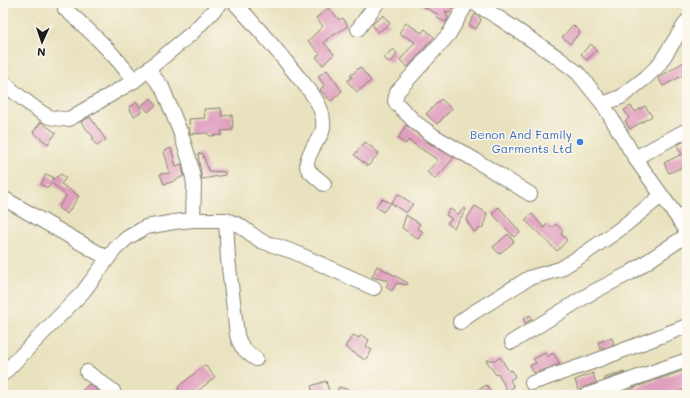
<svg xmlns="http://www.w3.org/2000/svg" width="690" height="398" viewBox="0 0 690 398" font-family="Mali,sans-serif">
  <style>
    .building { fill: #e09fbe }
    .lines { fill: none; stroke-linecap: round; stroke-linejoin: round }
    .minor-casing { stroke: #827f6e; stroke-width: 16 }
    .minor { stroke: #fff; stroke-width: 14 }
    .shop-dot { fill: #3f7fe0; stroke: #fbf7ec; stroke-width: 1.5 }
    .labels { text-anchor: middle; stroke-width: 3; stroke-linejoin: round; paint-order: stroke }
    .shop-label { font-size: 12px; fill: #366cbe; stroke: #fbf7ec; text-anchor: end }
  </style>
  <rect width="100%" height="100%" fill="#fbf7ec"/>
  <filter id="ink" filterUnits="userSpaceOnUse"><feTurbulence type="fractalNoise" baseFrequency=".025" numOctaves="2"/><feDisplacementMap in="SourceGraphic" scale="8" xChannelSelector="R" yChannelSelector="G"/><feConvolveMatrix kernelMatrix="1 2 1 2 8 2 1 2 1" color-interpolation-filters="sRGB"/></filter>
  <filter id="wash" filterUnits="userSpaceOnUse"><feTurbulence type="fractalNoise" baseFrequency=".012" numOctaves="4" result="noise"/><feDisplacementMap in="SourceGraphic" scale="16" xChannelSelector="R" yChannelSelector="G"/><feGaussianBlur stdDeviation="0.9" result="paint"/><feColorMatrix in="noise" values="0 0 0 0 0 0 0 0 0 0 0 0 0 0 0 0 0 1.4 0 .05"/><feComposite in="paint" operator="in"/></filter>
  <g filter="url(#wash)">
    <rect width="100%" height="100%" fill="#e9e2bf"/>
    <g id="blocks">
      <path class="building" d="M417 3H457L449 13 445 11 448 18 446 22 437 18 439 15Z
        M328 8 340 20 343 18 348 26 326 40V41L324 43 334 54 323 65 316 57 320 54 308 41 323 26 316 18Z
        M475 14 479 16 481 20 476 29 469 25Z
        M384 15 390 24 378 32 372 24Z
        M406 23 422 33 425 29 434 37 408 67 400 60 415 42 399 33Z
        M573 25 580 32 570 44 562 37Z
        M591 44 597 50 587 60 581 54Z
        M393 49 397 53 391 63 383 58Z
        M687 60V73L663 86 658 78Z
        M360 67 371 81 357 92 347 81 352 77 350 76Z
        M327 70 342 91 331 101 320 90 324 85 318 76Z
        M151 98 156 105 148 112 142 105Z
        M441 99 452 109 437 124 426 114Z
        M137 102 142 111 134 116 129 108Z
        M631 106 635 112 645 106 652 116 630 129 625 121 629 118 624 110Z
        M221 108 222 116 232 115 233 130 221 131 222 135 210 136 207 133 190 134 189 119 205 118 204 109Z
        M90 117 106 140 97 146 92 139 94 138 81 122Z
        M41 122 56 133 48 144 33 132Z
        M406 125 429 143 454 158 435 179 427 172 438 160 408 140 406 144 398 139Z
        M687 140V165L669 173 664 163 682 154 677 145Z
        M365 142 379 153 368 166 354 155Z
        M171 148 176 166 182 164 184 176 169 183 164 184 160 174 170 173 164 151Z
        M202 153 209 171 225 172V175L202 179 198 154Z
        M46 174 53 177 52 180 61 174 66 178 61 184 79 196 67 214 58 208 66 196 51 182 48 188 41 185Z
        M398 194 413 204 406 213 391 203Z
        M382 199 391 203 383 212 376 206Z
        M475 206 487 213 483 227 474 232 466 220Z
        M499 207 520 232 514 237 492 213Z
        M465 208 466 210 454 228 447 223 452 219 446 215 450 209 458 214Z
        M532 214 544 228 547 224 552 228 556 224 563 231 561 234 567 240 557 251 525 220Z
        M406 215 420 224 417 228 423 232 418 239 402 228Z
        M508 234 514 242 499 254 493 247Z
        M377 266 408 283 407 285 397 283 392 291 386 287 389 281 372 277Z
        M530 315 532 319 526 323 523 319Z
        M353 335 359 338 361 335 369 340 366 346 372 350 365 360 345 347Z
        M612 338 614 345 600 349 598 342Z
        M545 353 547 357 553 353 560 364 534 373 530 366 536 363 533 359Z
        M500 357 509 371 512 370 515 377 510 380 514 387 507 391 498 373 496 375 486 360H496Z
        M205 365 215 377 193 395H171L179 389 178 387Z
        M685 370 687 377V389L667 395H618L636 387Z
        M624 372 625 373 605 380 604 378Z
        M593 373 596 383 584 387 579 392 575 380Z
        M326 381 330 395H314L311 386Z
        M89 384 102 394 101 395H78Z
        M487 385 492 395H468Z
        M339 387 360 393 359 395H336Z"/>
    </g>
  </g>
  <g filter="url(#ink)">
    <use href="#blocks" fill-opacity="0" stroke="#827f6e" stroke-width="1"/>
    <g class="lines">
      <g class="minor-casing">
        <path id="minor" d="M235 3C256 26 276 49 295 73 304 84 317 97 321 111 323 117 324 126 322 132 318 141 303 159 308 169 311 174 319 179 324 184
          M467 3 449 34 397 92 395 101 397 104 416 123 434 136 475 160 530 194
          M474 3 499 18 557 57 578 73 603 104 635 158 687 231
          M65 9C90 31 115 54 134 81
          M358 29 377 3
          M148 70 162 87 181 134 190 162 194 184 193 220
          M3 81C9 89 41 114 50 117 56 119 63 119 69 119L134 81 192 33 221 3
          M603 104 621 97 644 79 658 66 687 21
          M635 158 687 130
          M3 198 107 258
          M226 220 228 259 237 335C240 347 246 352 256 359
          M460 322 471 314 529 278 560 269 584 254 620 229 661 196
          M512 342 591 293 630 273 687 235
          M87 372 113 391V395
          M3 374 83 292 115 249 127 238 146 227 174 222 193 220H226L239 225 261 241 294 252 374 288
          M532 383 590 363 687 326
          M587 395 687 360"/>
      </g>
      <use href="#minor" class="minor"/>
    </g>
  </g>
  <circle class="shop-dot" cx="580" cy="142" r="4"/>
  <g class="labels">
    <g class="shop-label">
      <text x="572" y="139">Benon And Family<tspan x="572" dy="14">Garments Ltd</tspan></text>
    </g>
  </g>
  <rect width="690" height="398" fill="none" stroke="#fbf7ec" stroke-width="16"/>
  <g transform="translate(42 42) rotate(183)" stroke="#fbf7ec" stroke-width="3" paint-order="stroke">
  <path d="M0-3L7 15L0 10L-7 15Z" fill="#1c1c1c"/>
  <text y="-6" font-size="11" font-weight="bold" text-anchor="middle" fill="#1c1c1c">N</text>
  </g>
</svg>
